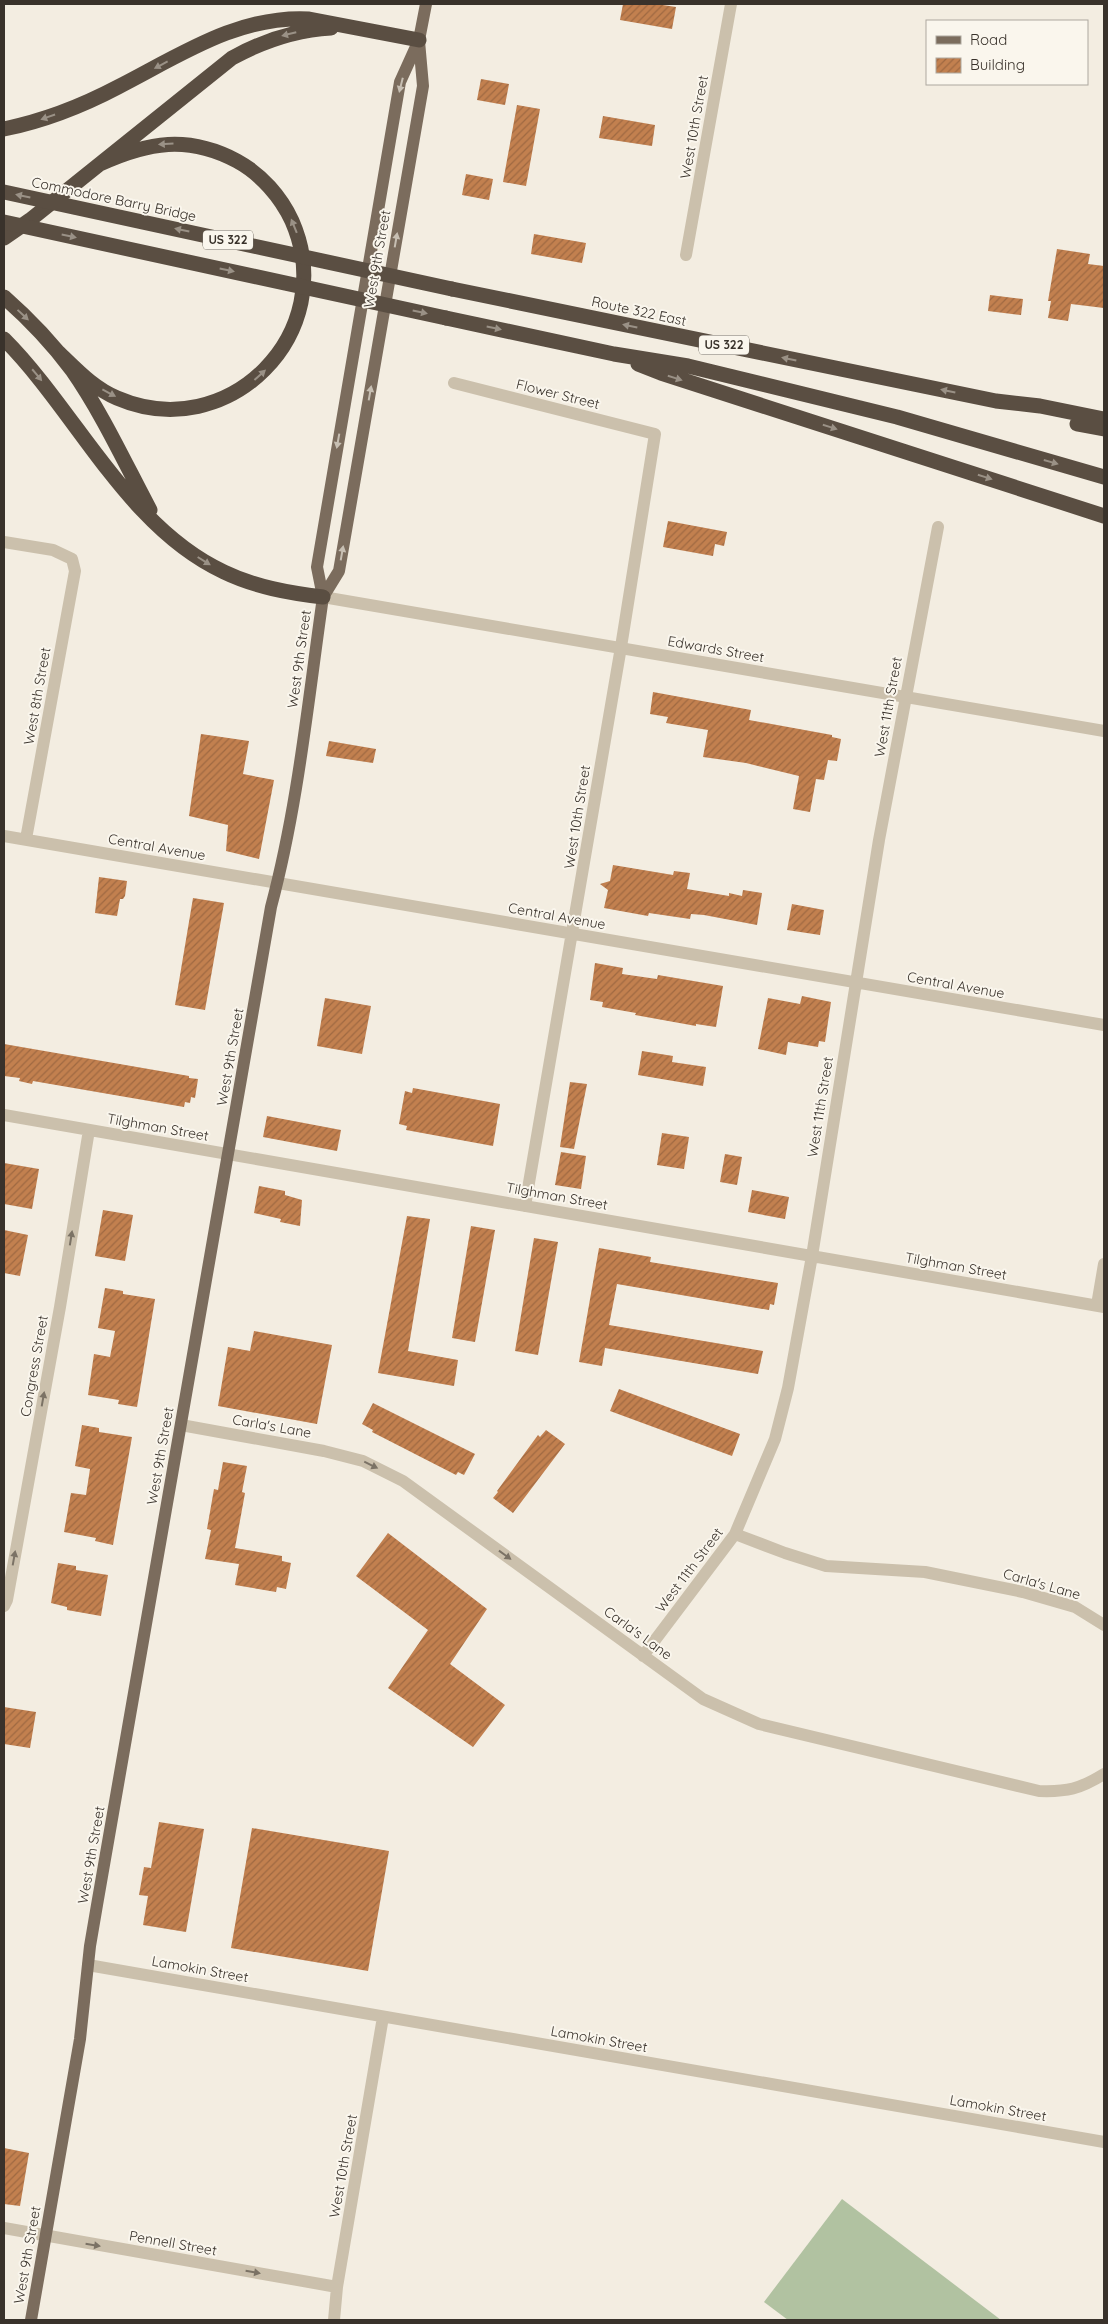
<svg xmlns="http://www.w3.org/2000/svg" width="1108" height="2324" viewBox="0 0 1108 2324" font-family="Quicksand,sans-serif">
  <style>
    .pitch { fill: #b1c2a1 }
    .building { fill: url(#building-hatch) }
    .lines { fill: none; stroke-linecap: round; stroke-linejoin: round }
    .minor { stroke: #cbc0ac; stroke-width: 12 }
    .major { stroke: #7b6c5d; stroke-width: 12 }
    .highway { stroke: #5a4e42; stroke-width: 15 }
    .highway-bridge { stroke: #5a4e42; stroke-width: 15 }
    .oneway { fill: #9a9186 }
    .oneway2 { fill: #c7bfb3 }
    .oneway3 { fill: #7b7265 }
    .labels { text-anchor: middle; stroke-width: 4; stroke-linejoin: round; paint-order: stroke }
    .shield { fill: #faf6ed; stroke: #736d65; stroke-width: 1 }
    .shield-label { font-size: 12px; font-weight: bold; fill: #39322b }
    .street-label { font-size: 14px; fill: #39322b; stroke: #faf6ed }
  </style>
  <defs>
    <pattern id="building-hatch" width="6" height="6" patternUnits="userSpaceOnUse" patternTransform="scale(1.25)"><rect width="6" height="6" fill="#c2804f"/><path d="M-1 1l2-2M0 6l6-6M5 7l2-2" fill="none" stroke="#9f6942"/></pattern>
  </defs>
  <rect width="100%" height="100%" fill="#f3ede1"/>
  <path class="pitch" d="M842 2199 1001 2320H788L764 2302Z"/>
  <path class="building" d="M623 4H656L676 7 672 29 620 20Z
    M481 79 509 84 505 105 477 100Z
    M517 105 540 109 526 186 503 182Z
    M603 116 655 125 652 146 599 138Z
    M466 174 493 179 489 200 462 195Z
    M534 234 586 243 582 263 531 254Z
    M1057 249 1090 254 1088 264 1104 266V308L1071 304 1068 321 1048 318 1051 301H1048Z
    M990 295 1023 299 1021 315 988 311Z
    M668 521 727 532 724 546 715 544 713 556 663 547Z
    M653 692 751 710 749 720 832 735V737L841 739 837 761 828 760 824 780 816 779 810 812 793 809 799 776 746 763 703 757 708 730 666 723 668 717 650 714Z
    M201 734 249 741 243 774 274 780 259 859 226 851 228 825 189 816Z
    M329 741 376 749 373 763 326 756Z
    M613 865 673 875 674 871 690 873 687 889 729 896V893L742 896 743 890 762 893 757 925 704 915 691 914 690 919 649 913 648 916 604 908 608 890 600 884 610 881Z
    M99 877 127 881 125 896 123 899H120L117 916 95 913Z
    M193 898 224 903 205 1010 175 1005Z
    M792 904 824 910 820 935 787 930Z
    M595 963 623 968 622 974 657 979 658 975 723 986 716 1027 696 1024V1026L635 1015 636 1013 602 1007 603 1002 590 1000Z
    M802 996 831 1002 825 1042 819 1041 818 1047 788 1042 786 1055 758 1049 768 998 800 1004Z
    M325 998 371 1006 362 1054 317 1046Z
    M4 1044 189 1076V1078L198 1079 195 1098 191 1097 190 1103 185 1102 184 1107 33 1081 32 1084 19 1081 20 1078 4 1076Z
    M642 1051 673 1056 672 1062 706 1067 703 1086 638 1075Z
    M570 1082 587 1084 574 1149 560 1147Z
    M413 1088 500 1104 493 1146 406 1130 407 1126 399 1124 405 1091 412 1093Z
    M267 1116 341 1130 337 1151 263 1137Z
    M662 1133 689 1137 684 1169 657 1165Z
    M561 1152 586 1156 581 1189 555 1185Z
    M725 1154 742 1157 737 1185 720 1182Z
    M4 1163 39 1169 32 1209 4 1204Z
    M259 1186 285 1191V1195L302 1200 300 1226 280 1222 281 1219 254 1213Z
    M752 1190 789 1197 785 1219 748 1212Z
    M103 1210 133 1215 125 1261 95 1256Z
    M407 1216 430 1219 408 1351 458 1360 454 1386 378 1373Z
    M471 1226 495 1230 475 1342 452 1338Z
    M4 1230 28 1235 20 1276 4 1273Z
    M534 1238 558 1242 538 1355 515 1351Z
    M599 1248 651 1257 650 1262 778 1283 774 1305 770 1304 769 1310 617 1284 609 1325 763 1351 758 1374 605 1348 602 1366 579 1362Z
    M105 1288 123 1291V1294L155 1299 137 1407 118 1404 119 1400 88 1395 94 1354 110 1357 115 1331 98 1328Z
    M254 1331 332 1345 317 1424 218 1406 228 1347 250 1351Z
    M619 1389 740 1434 732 1456 610 1411Z
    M373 1403 475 1454 464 1475 458 1472 456 1475 372 1432 373 1430 362 1424Z
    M82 1425 99 1428V1432L132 1437 113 1545 95 1541 96 1538 64 1532 71 1493 86 1495 90 1469 75 1466Z
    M546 1430 565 1444 513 1513 493 1498 498 1492 497 1491 538 1435 540 1437Z
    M223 1462 247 1466 242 1492 245 1493 235 1548 282 1556V1561L291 1563 286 1589 277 1587 276 1592 235 1585 239 1564 205 1559 211 1530 207 1529 214 1489 218 1490Z
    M388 1533 487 1609 450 1664 505 1705 473 1747 388 1688 428 1630 356 1576Z
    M58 1563 76 1566V1570L108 1575 101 1616 67 1610V1607L51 1603Z
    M4 1707 36 1712 30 1748 4 1744Z
    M159 1822 204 1829 186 1932 143 1925 148 1896 139 1895 144 1867 151 1868Z
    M252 1828 389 1851 368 1971 231 1948Z
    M4 2148 29 2153 20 2206 4 2204Z"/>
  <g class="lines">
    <path class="minor" d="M686 255 731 4
      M454 383 655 434 621 647 525 1206
      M4 542 53 550 72 559 75 571 26 839
      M323 597 1104 731
      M4 836 1104 1025
      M4 1115 1104 1307
      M1097 1305 1104 1264
      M181 1425 324 1451 363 1461 403 1481 703 1699 759 1724 1039 1791C1067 1792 1080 1789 1104 1774
      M735 1534 785 1553 826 1566 925 1572 1023 1592 1075 1607 1104 1625
      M4 1606 7 1600 60 1307 89 1130
      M643 1656 735 1534 775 1439 788 1388 812 1256 879 840 938 527
      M88 1965 1104 2142
      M4 2228 337 2287
      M334 2320 337 2287 383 2017"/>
    <path class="major" d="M323 597 339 571 423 86 419 41
      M31 2320 80 2039 90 1946 97 1905 271 907C298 806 308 701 323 597L317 567 400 82 419 40 426 4"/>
    <path class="highway" d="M4 129C43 121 82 106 118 87 179 56 238 15 309 19L419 40
      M4 238 30 220 232 58C263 41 295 30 331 28
      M452 289 996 401 1040 406 1104 419
      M4 297C29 319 52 343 72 370 102 413 125 463 150 510
      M446 318 614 354 688 366 897 417 1104 477
      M4 339C77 412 127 527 224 572 255 587 289 593 323 597
      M58 352C76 369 93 388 117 398 228 446 341 333 292 221 281 197 261 174 237 161 188 135 148 142 100 164
      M638 364 661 373 1104 516
      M1077 424 1104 429"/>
    <path class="highway-bridge" d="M4 192 452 289
      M4 222 446 318"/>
  </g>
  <defs><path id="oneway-solid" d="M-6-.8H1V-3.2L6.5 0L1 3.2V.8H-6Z" transform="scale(1.25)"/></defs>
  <g class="oneway">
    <use href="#oneway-solid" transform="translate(289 34) rotate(166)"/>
    <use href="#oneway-solid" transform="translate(161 65) rotate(152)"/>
    <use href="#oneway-solid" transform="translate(48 117) rotate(161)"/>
    <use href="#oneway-solid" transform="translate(166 144) rotate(177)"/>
    <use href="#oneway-solid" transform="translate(23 196) rotate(-168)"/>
    <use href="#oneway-solid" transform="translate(294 226) rotate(-112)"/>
    <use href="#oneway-solid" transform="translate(182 230) rotate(-168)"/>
    <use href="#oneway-solid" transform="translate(69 236) rotate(12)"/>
    <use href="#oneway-solid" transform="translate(227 270) rotate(12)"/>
    <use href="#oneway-solid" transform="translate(420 312) rotate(12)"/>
    <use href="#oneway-solid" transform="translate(23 315) rotate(43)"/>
    <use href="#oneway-solid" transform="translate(630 326) rotate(-168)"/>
    <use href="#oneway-solid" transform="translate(494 328) rotate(12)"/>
    <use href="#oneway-solid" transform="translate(789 359) rotate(-168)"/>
    <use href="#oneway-solid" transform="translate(37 375) rotate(50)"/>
    <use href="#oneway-solid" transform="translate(260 375) rotate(-42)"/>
    <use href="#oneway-solid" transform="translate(675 378) rotate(17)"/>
    <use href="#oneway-solid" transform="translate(948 391) rotate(-168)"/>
    <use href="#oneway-solid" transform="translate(109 393) rotate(28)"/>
    <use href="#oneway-solid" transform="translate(830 427) rotate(17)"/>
    <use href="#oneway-solid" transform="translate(1051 462) rotate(16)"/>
    <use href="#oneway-solid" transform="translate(985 477) rotate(18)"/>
    <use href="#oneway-solid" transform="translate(204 561) rotate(32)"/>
  </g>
  <g class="oneway2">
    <use href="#oneway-solid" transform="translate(401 85) rotate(104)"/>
    <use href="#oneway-solid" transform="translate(396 240) rotate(-80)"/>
    <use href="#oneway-solid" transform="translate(370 393) rotate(-80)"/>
    <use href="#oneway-solid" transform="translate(338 441) rotate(100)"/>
    <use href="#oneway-solid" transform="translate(342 553) rotate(-80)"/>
  </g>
  <g class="oneway3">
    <use href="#oneway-solid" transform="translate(71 1238) rotate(-81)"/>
    <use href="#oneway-solid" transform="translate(43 1399) rotate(-80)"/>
    <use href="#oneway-solid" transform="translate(371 1465) rotate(26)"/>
    <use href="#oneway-solid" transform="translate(505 1555) rotate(36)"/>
    <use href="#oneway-solid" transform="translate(14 1558) rotate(-80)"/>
    <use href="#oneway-solid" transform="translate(93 2245) rotate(9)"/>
    <use href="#oneway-solid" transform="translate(253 2272) rotate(10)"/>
  </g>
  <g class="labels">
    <g class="shield">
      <rect x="203" y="230.5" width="50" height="19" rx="4"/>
      <rect x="699" y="335.5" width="50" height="19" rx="4"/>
    </g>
    <g class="shield-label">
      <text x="228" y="244">US 322</text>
      <text x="724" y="349">US 322</text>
    </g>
    <g class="street-label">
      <text transform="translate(694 127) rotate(-80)" y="5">West 10th Street</text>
      <text transform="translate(114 199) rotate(12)" y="5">Commodore Barry Bridge</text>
      <text transform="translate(377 259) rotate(-80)" y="5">West 9th Street</text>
      <text transform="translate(639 311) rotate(12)" y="5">Route 322 East</text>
      <text transform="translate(558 394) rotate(14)" y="5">Flower Street</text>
      <text transform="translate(716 649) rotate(10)" y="5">Edwards Street</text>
      <text transform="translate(299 659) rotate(-82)" y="5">West 9th Street</text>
      <text transform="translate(37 696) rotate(-80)" y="5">West 8th Street</text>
      <text transform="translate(888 707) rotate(-80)" y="5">West 11th Street</text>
      <text transform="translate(577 817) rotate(-81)" y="5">West 10th Street</text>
      <text transform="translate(157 847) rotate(10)" y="5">Central Avenue</text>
      <text transform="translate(557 916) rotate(10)" y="5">Central Avenue</text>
      <text transform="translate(956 985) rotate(10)" y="5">Central Avenue</text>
      <text transform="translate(230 1057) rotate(-80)" y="5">West 9th Street</text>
      <text transform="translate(820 1107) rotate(-81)" y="5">West 11th Street</text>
      <text transform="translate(158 1127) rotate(10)" y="5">Tilghman Street</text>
      <text transform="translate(557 1196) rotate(10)" y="5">Tilghman Street</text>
      <text transform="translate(956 1266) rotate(10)" y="5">Tilghman Street</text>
      <text transform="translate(34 1366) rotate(-80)" y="5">Congress Street</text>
      <text transform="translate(272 1426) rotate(10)" y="5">Carla's Lane</text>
      <text transform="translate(160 1456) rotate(-80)" y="5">West 9th Street</text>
      <text transform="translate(689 1570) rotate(-53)" y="5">West 11th Street</text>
      <text transform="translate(1042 1584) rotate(16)" y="5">Carla's Lane</text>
      <text transform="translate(638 1633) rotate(36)" y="5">Carla's Lane</text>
      <text transform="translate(91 1855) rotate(-80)" y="5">West 9th Street</text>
      <text transform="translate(200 1969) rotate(10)" y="5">Lamokin Street</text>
      <text transform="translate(599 2039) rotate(10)" y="5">Lamokin Street</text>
      <text transform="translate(998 2108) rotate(10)" y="5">Lamokin Street</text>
      <text transform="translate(343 2166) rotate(-80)" y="5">West 10th Street</text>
      <text transform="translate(173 2243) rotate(10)" y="5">Pennell Street</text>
      <text transform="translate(27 2255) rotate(-80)" y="5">West 9th Street</text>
    </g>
  </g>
  <rect width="1108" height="2324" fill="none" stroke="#39322b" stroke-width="10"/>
  <rect x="926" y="20" width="162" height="65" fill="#faf6ed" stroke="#ada89f"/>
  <rect x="936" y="36" width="25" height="8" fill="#7b6c5d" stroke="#ada89f"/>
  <text x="970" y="45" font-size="15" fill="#39322b">Road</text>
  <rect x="936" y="58" width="25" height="15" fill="url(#building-hatch)" stroke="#ada89f"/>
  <text x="970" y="70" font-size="15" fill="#39322b">Building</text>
</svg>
